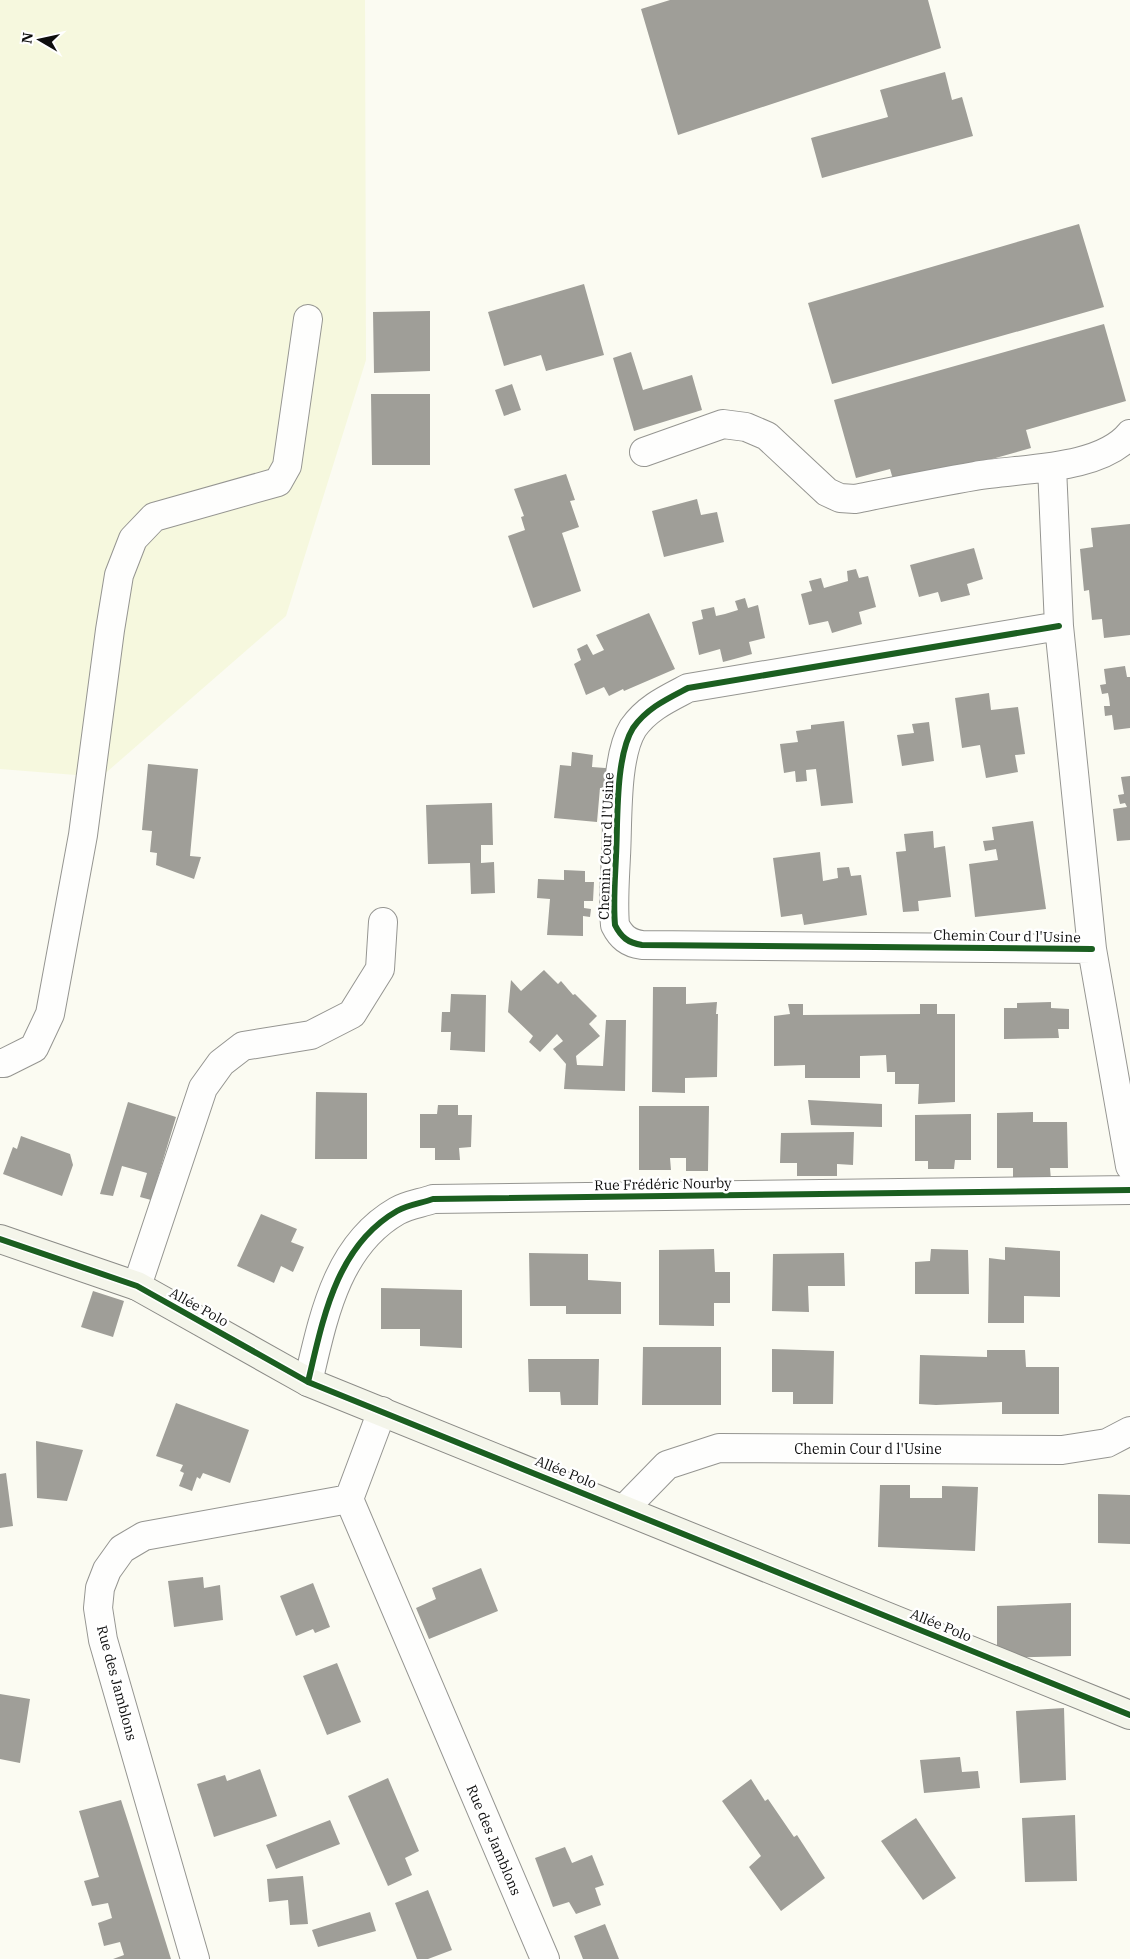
<svg xmlns="http://www.w3.org/2000/svg" width="1130" height="1959" viewBox="0 0 1130 1959" font-family="'IBM Plex Serif',serif">
  <style>
    .farmland { fill: #f6f8de }
    .building { fill: #9f9e98 }
    .lines { fill: none; stroke-linecap: round; stroke-linejoin: round }
    .street-casing { stroke: #959591; stroke-width: 30 }
    .secondary-casing { stroke: #8b8b87; stroke-width: 30 }
    .street { stroke: #fefefd; stroke-width: 28 }
    .secondary { stroke: #f4f5ea; stroke-width: 28 }
    .cycleway-casing { stroke: #fff; stroke-width: 9 }
    .cycleway { stroke: #1b5e20; stroke-width: 6 }
    .labels { text-anchor: middle; stroke-width: 5; stroke-linejoin: round; paint-order: stroke }
    .street-label { font-size: 14px; fill: #0e0e0e; stroke: #fff }
  </style>
  <rect width="100%" height="100%" fill="#fbfbf2"/>
  <path class="farmland" d="M0 0H365L366 360 286 616 101 777 0 769Z"/>
  <path class="building" d="M670 0H928L941 48 678 135 641 9Z
    M945 72 952 100 962 97 973 136 822 178 811 138 888 117 880 90Z
    M1079 224 1104 307 832 384 808 303Z
    M584 284 604 355 546 371 541 355 504 366 488 312Z
    M430 311V371L374 373 373 312Z
    M1104 324 1126 401 1026 430 1031 448 895 486 890 469 856 478 834 400Z
    M631 352 643 390 692 375 702 410 634 431 613 358Z
    M512 384 521 410 504 416 495 390Z
    M371 394H430V465H372Z
    M566 474 575 500 570 501 579 527 562 533 581 591 533 608 508 536 525 530 521 517 524 516 514 489Z
    M697 499 701 515 717 512 724 542 664 557 652 511Z
    M1130 524V635L1104 638 1102 619 1092 620 1089 590 1084 591 1080 549 1093 547 1091 528Z
    M974 548 983 579 967 584 970 595 941 602 938 592 919 597 910 565Z
    M856 569 859 578 868 576 876 607 859 612 862 624 832 633 828 621 809 625 801 594 812 591 809 581 821 578 824 588 848 581 847 571Z
    M745 598 748 608 758 605 765 638 749 642 752 654 738 658 723 662 720 649 699 655 692 622 703 619 701 610 714 607 716 616 725 614 738 610 735 601Z
    M649 613 675 669 624 691 623 689 609 696 604 687 586 695 574 664 581 660 577 649 587 644 593 655 604 650 596 635Z
    M1125 666 1127 677H1130V728L1114 730 1112 715 1105 716 1104 706H1110L1109 698 1108 693 1102 694 1100 685 1106 684 1104 669Z
    M989 693 991 710 1018 707 1025 754 1015 755 1018 772 986 778 980 745 962 748 955 698Z
    M844 721 853 803 821 806 816 769 806 770 807 781 796 782 795 771 784 773 780 744 798 742 796 731 811 729V725Z
    M929 722 934 761 902 766 897 735 914 733 912 724Z
    M572 752 593 755 592 767 618 769 617 789 600 788 597 822 554 818 560 765 571 766Z
    M148 764 198 769 190 856 201 857 194 879 156 865 157 853 150 852 152 831 142 830Z
    M1130 776V840L1117 841 1113 809 1127 807 1125 803 1120 804 1118 795 1124 794 1121 777Z
    M492 803 493 845H481V863L494 862 495 893 471 894 470 863 428 864 426 805Z
    M1033 821 1046 909 975 917 969 864 998 860 996 849 985 851 983 841 994 840 992 827Z
    M933 831 934 848 945 846 951 897 918 901 919 911 903 912 896 852 906 851 904 834Z
    M820 852 823 881 838 878 837 868 849 867 851 876 861 875 867 915 804 925 802 914 781 917 773 858Z
    M564 870 585 871V882H594L593 901H584V908L591 909 590 917 583 916V936L547 935 550 899 537 898 538 879 564 880Z
    M544 970 558 984 561 981 573 995 575 994 597 1016 589 1024 600 1036 576 1056 577 1065 603 1066 606 1020H626L625 1091 564 1089 566 1064 553 1049 563 1041 557 1034 540 1052 529 1042 533 1036 508 1012 511 980 521 991Z
    M653 987H686V1004L717 1002 716 1014H718L717 1077 685 1078V1093L652 1092Z
    M451 994 486 995 485 1052 450 1050 451 1032H441L442 1012H450Z
    M1051 1002V1008L1069 1009V1029H1058L1059 1038 1004 1039V1008H1017V1003Z
    M788 1004H803V1015L920 1014V1004H937V1014H955V1102L918 1104 919 1084H895V1072H887L886 1055 860 1056V1078H805V1065L774 1066V1016L790 1014Z
    M316 1092 367 1093V1159H315Z
    M808 1100 882 1104V1127L811 1125Z
    M128 1102 176 1117 151 1200 140 1197 147 1173 122 1166 113 1196 100 1194Z
    M438 1105H458V1115H472L471 1147 459 1148 460 1160H435V1148H420V1114H437Z
    M639 1106H709L708 1171H686V1158H670L671 1170H639Z
    M1033 1112V1122H1067L1068 1168H1050L1051 1180 1013 1181V1168H997V1113Z
    M971 1114V1160H955L954 1169H928V1161H915V1115Z
    M854 1132 853 1165 837 1164V1176H797V1163H780L781 1133Z
    M21 1136 70 1154 73 1165 62 1196 3 1174 13 1147 17 1149Z
    M261 1214 297 1229 291 1242 304 1247 293 1272 281 1266 274 1283 237 1266Z
    M1005 1247 1060 1251V1297L1024 1296V1323H988L989 1258 1005 1260Z
    M714 1249 715 1272H730V1303H714V1326L659 1325V1250Z
    M931 1249 968 1250 969 1294H915V1262L930 1261Z
    M529 1253 588 1254V1280L621 1282V1314H566V1306H530Z
    M844 1253 845 1286H808L809 1312 772 1311 773 1254Z
    M381 1288 462 1290V1348L420 1346V1329H381Z
    M93 1291 124 1301 113 1337 81 1327Z
    M643 1347H721V1405H642Z
    M772 1349 834 1351 833 1404H793V1392H772Z
    M987 1350H1025L1026 1367H1059V1414H1002V1402L936 1405 919 1404 920 1355 987 1357Z
    M528 1359H599L598 1405H561L560 1392H529Z
    M176 1403 249 1430 230 1483 203 1473 200 1479 197 1477 192 1491 179 1486 184 1473 180 1471 183 1465 156 1456Z
    M36 1441 83 1450 67 1501 37 1498Z
    M6 1473 13 1526 0 1528V1474Z
    M880 1485H910V1498H942V1486L978 1487 975 1551 878 1547Z
    M1098 1494 1130 1495V1544L1098 1543Z
    M481 1568 498 1611 429 1639 416 1608 436 1599 432 1588Z
    M203 1577 204 1588 220 1585 223 1620 174 1627 168 1581Z
    M313 1583 330 1627 315 1633 313 1629 296 1636 280 1596Z
    M1071 1603V1656L997 1658V1606Z
    M337 1663 361 1722 327 1735 303 1676Z
    M0 1694 30 1699 20 1763 0 1759Z
    M1064 1708 1066 1780 1020 1783 1016 1711Z
    M960 1757 962 1772 978 1771 980 1788 924 1793 920 1760Z
    M260 1769 277 1816 214 1837 197 1784 225 1775 227 1781Z
    M388 1778 419 1851 405 1858 412 1875 388 1886 348 1796Z
    M751 1779 765 1801 768 1799 794 1837 797 1835 825 1878 781 1911 749 1867 761 1856 722 1801Z
    M121 1800 131 1831 171 1959H113L124 1955 120 1942 104 1946 98 1923 112 1918 108 1903 92 1906 84 1881 99 1877 79 1811Z
    M1075 1815 1077 1881 1025 1882 1022 1818Z
    M916 1818 956 1878 923 1900 881 1841Z
    M330 1820 340 1844 276 1869 266 1845Z
    M565 1847 572 1863 592 1855 604 1885 595 1888 601 1905 576 1914 569 1902 553 1907 535 1858Z
    M303 1876 308 1924 290 1925 288 1900 269 1902 267 1879Z
    M428 1890 452 1950 428 1959H417L395 1903Z
    M370 1912 376 1931 318 1947 312 1930Z
    M605 1924 619 1959H583L574 1936Z"/>
  <g class="lines">
    <g class="street-casing">
      <path id="street" d="M644 452 723 424 746 427 767 436 827 492 840 498 855 499C895 491 934 483 975 476 1018 468 1100 471 1130 434
        M1052 467 1059 626 1092 949 1130 1166
        M1059 626 688 688C667 699 647 708 633 728 615 757 618 822 616 856 615 879 613 902 615 925 621 937 628 943 642 945L1092 949
        M0 1063H4L34 1048 50 1014 83 835 110 630 119 575 133 539 154 517 278 482 287 466 308 319
        M137 1286 203 1088 221 1063 243 1046 311 1035 352 1014 380 969 383 922
        M308 1382C323 1319 336 1246 397 1211 407 1205 422 1203 433 1199L1130 1190
        M349 1499 545 1959
        M624 1509 667 1465 719 1448 1062 1450 1107 1443 1130 1431
        M195 1959 103 1640 98 1608 100 1588 107 1570 122 1549 144 1536 349 1499 382 1411"/>
    </g>
    <g class="secondary-casing">
      <path id="secondary" d="M0 1239 137 1286 308 1382 1130 1715"/>
    </g>
    <use href="#street" class="street"/>
    <use href="#secondary" class="secondary"/>
    <g class="cycleway-casing">
      <path id="cycleway" d="M1059 626 688 688C667 699 647 708 633 728 615 757 618 822 616 856 615 879 613 902 615 925 621 937 628 943 642 945L1092 949
        M0 1239 137 1286 308 1382 1130 1715
        M308 1382C323 1319 336 1246 397 1211 407 1205 422 1203 433 1199L1130 1190"/>
    </g>
    <use href="#cycleway" class="cycleway"/>
  </g>
  <g class="labels">
    <g class="street-label">
      <text transform="translate(606 846) rotate(-88)" y="5">Chemin Cour d l'Usine</text>
      <text transform="translate(1007 936) rotate(1)" y="5">Chemin Cour d l'Usine</text>
      <text transform="translate(663 1184) rotate(-1)" y="5">Rue Frédéric Nourby</text>
      <text transform="translate(199 1307) rotate(29)" y="5">Allée Polo</text>
      <text x="868" y="1454">Chemin Cour d l'Usine</text>
      <text transform="translate(566 1472) rotate(22)" y="5">Allée Polo</text>
      <text transform="translate(941 1625) rotate(22)" y="5">Allée Polo</text>
      <text transform="translate(117 1683) rotate(75)" y="5">Rue des Jamblons</text>
      <text transform="translate(494 1840) rotate(67)" y="5">Rue des Jamblons</text>
    </g>
  </g>
  <g transform="translate(40 40) rotate(279)" stroke="#ffffff" stroke-width="4" paint-order="stroke">
  <path d="M0-4L9 19L0 12L-9 19Z" fill="#0e0e0e"/>
  <text y="-8" font-size="14" font-weight="bold" text-anchor="middle" fill="#0e0e0e">N</text>
  </g>
</svg>
